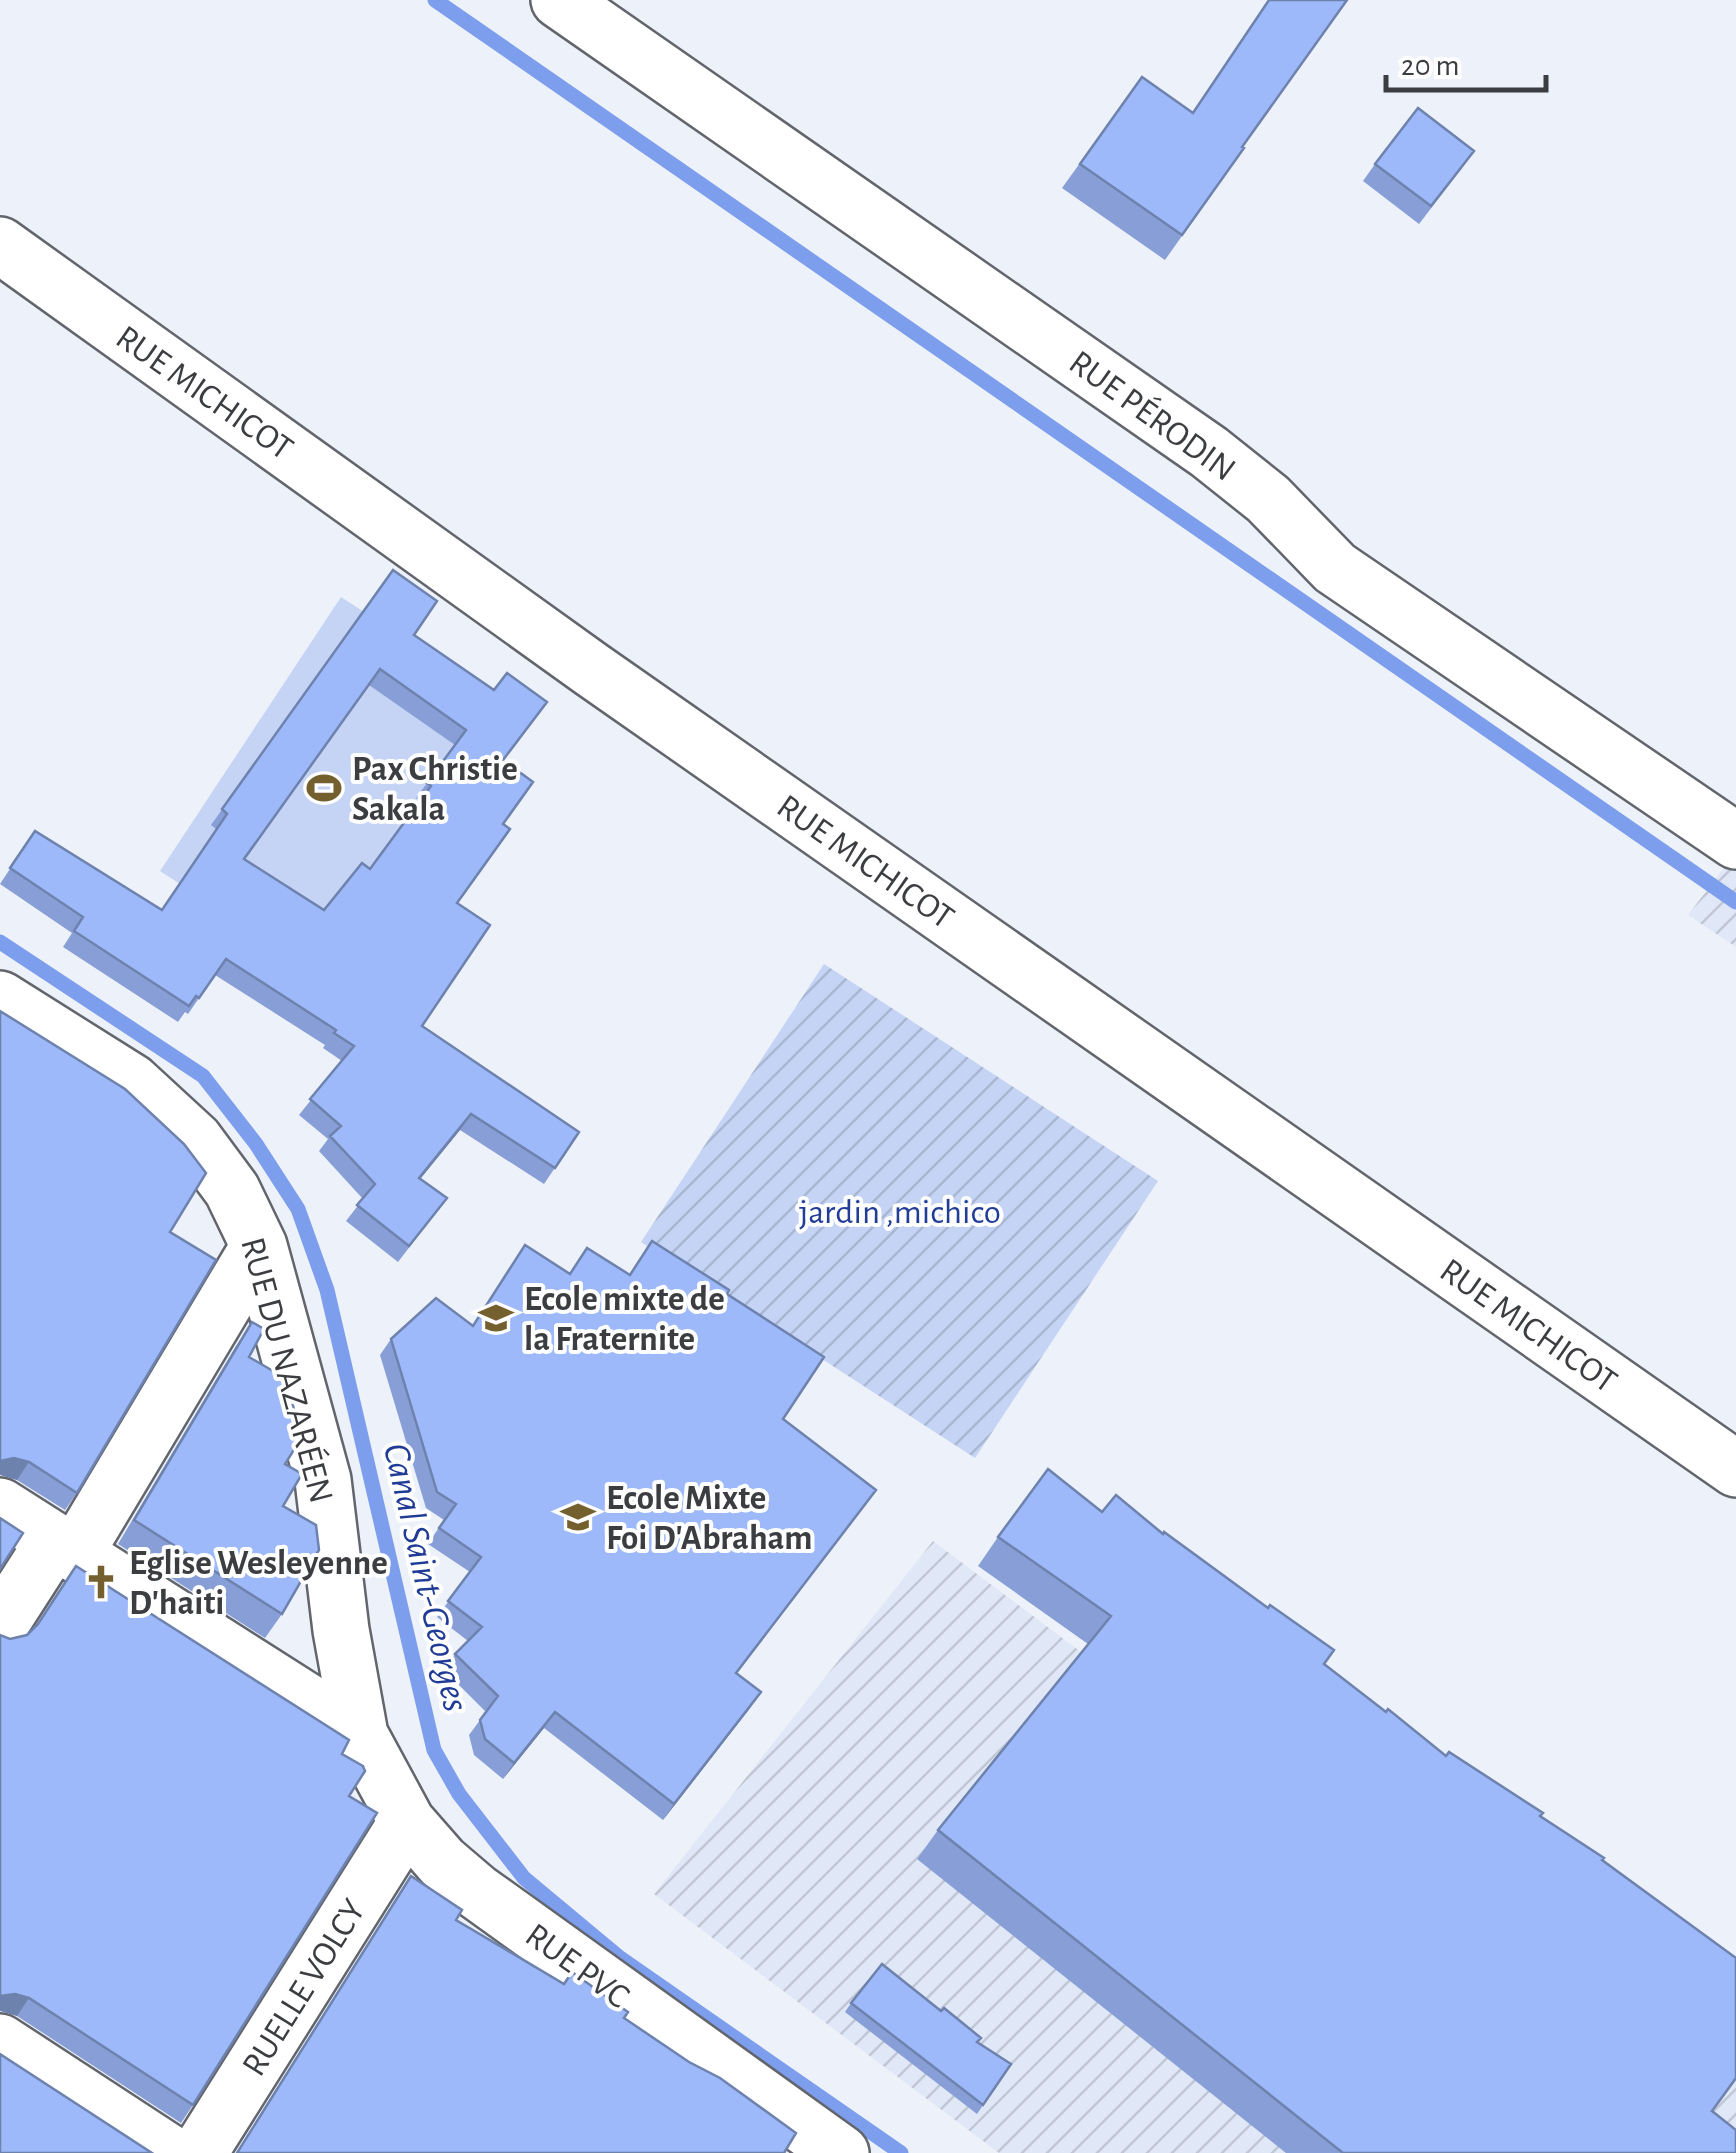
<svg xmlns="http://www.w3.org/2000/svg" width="1736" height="2153" viewBox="0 0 1736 2153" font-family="'Alegreya Sans',sans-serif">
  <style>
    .industrial { fill: url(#industrial-furrows) }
    .grass { fill: #c5d4f5 }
    .garden { fill: url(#garden-furrows) }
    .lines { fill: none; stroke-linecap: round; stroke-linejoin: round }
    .stream { stroke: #7d9eec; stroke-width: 15 }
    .minor-casing { stroke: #62656c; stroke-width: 60 }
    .minor { stroke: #fff; stroke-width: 55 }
    .wall { fill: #879fd6; fill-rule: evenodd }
    .shaded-wall { fill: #6e82ae }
    .building { fill: #9db9f9; stroke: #6e82ae; stroke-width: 2.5; fill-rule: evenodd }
    .labels { text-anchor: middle; stroke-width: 8; stroke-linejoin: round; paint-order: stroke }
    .street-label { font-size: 35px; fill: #3b3d40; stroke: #fefefe }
    .poi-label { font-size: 35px; font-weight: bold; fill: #3b3d40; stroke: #fefefe; text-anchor: start }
    .park-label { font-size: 35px; fill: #213d97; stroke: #fefefe }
    .water-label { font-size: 38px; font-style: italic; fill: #1f3b95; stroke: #fefefe }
  </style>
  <defs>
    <pattern id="industrial-furrows" width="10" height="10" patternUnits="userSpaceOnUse" patternTransform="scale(2.5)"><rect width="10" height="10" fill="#e0e7f6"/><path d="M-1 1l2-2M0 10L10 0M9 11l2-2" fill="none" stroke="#c1c7d4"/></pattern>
    <pattern id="garden-furrows" width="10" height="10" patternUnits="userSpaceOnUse" patternTransform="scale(2.5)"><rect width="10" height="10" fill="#c5d4f5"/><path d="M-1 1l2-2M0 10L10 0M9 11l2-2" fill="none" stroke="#aab7d3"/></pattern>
  </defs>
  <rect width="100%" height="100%" fill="#edf1f9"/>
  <path class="industrial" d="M1736 852V947L1688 915Z
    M933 1541 1654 2082 1736 1962V2153H999L654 1894Z"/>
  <path class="grass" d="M341 597 503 703 321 976 160 871Z"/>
  <path class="garden" d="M824 964 1158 1181 975 1458 641 1242Z"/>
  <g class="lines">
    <path class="stream" d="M435 0 1736 902
      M0 942 203 1076 256 1144 298 1209 327 1290 434 1750 459 1794 524 1878 620 1958 901 2153"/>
    <g class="minor-casing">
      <path id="minor" d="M559 0 1209 452 1268 499 1335 568 1736 841
        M0 245 591 669 1736 1469
        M0 999 132 1082 195 1140 232 1190 259 1246 323 1480 341 1630 360 1735 407 1822 442 1862 476 1891 841 2153
        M0 1506 360 1735
        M75 1554 259 1246
        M0 1625 54 1541
        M0 2042 170 2153
        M199 2153 407 1822"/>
    </g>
    <use href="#minor" class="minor"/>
  </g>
  <path class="wall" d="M1142 77 1244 148 1165 260 1062 188Z
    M1375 164 1462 168 1419 224 1363 181Z
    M393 570 414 635 504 761 503 824 457 903 422 1026 579 1132 544 1184 460 1130 420 1179 447 1198 398 1262 346 1221 363 1199 319 1151 328 1139 299 1115 342 1061 323 1048 325 1045 215 975 188 1014 185 1012 178 1022 63 947 72 933 0 884 35 831 162 910 216 829 211 825ZM369 685 455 745 416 798 420 801 370 869 324 910 245 859Z
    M170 1232 77 1493 65 1510 17 1480 2 1475Z
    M652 1241 727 1294 783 1419 876 1490 737 1673 750 1708 663 1820 544 1728 503 1779 474 1755 469 1735 486 1712 444 1670 455 1654 468 1641 437 1617 470 1572 428 1544 444 1520 426 1508 380 1355 391 1339 472 1326 569 1274 587 1248 629 1275Z
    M252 1322 249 1357 285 1464 282 1614 265 1638 118 1544 236 1346Z
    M1102 1512 1324 1664 1386 1712 1446 1756 1541 1816 1602 1860 1712 2112 1736 2153H1286L917 1859 938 1830 1088 1644 978 1566 998 1537Z
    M76 1566 342 1754 349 1796 193 2105 181 2123 17 2016 3 2011 10 1639 27 1635 36 1627Z
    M411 1876 456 1920 624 2018 236 2153Z
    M851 2003 977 2042 1011 2064 977 2114 845 2012Z"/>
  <path class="shaded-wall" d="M471 1114 460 1130 408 1194 419 1178Z
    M14 1458 29 1462 17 1480 0 1475V1461Z
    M761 1692 750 1708 663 1820 674 1804Z
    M555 1712 544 1728 503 1779 514 1763Z
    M15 1994 29 1998 17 2016 0 2011V1996Z"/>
  <path class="building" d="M1269 0H1347L1242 147 1244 148 1182 235 1080 164 1142 77 1193 113Z
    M1418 108 1474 151 1431 206 1375 164Z
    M393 570 437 601 414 635 494 690 507 673 547 702 503 760 533 782 503 824 510 829 457 903 490 925 422 1026 579 1132 555 1168 471 1114 419 1178 447 1198 409 1246 357 1205 375 1184 330 1136 341 1126 310 1099 354 1046 334 1033 336 1030 226 959 199 998 196 996 189 1006 74 931 83 917 10 868 35 831 162 910 227 814 222 809ZM380 669 466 730 427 783 431 786 370 869 362 863 324 910 244 859Z
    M0 1011 125 1089 184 1144 206 1173 170 1232 216 1260 77 1493 29 1462 14 1458 0 1461Z
    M652 1241 729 1290 727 1294 824 1357 783 1419 876 1490 736 1673 761 1692 674 1804 555 1712 514 1763 485 1739 480 1720 498 1696 455 1654 482 1627 448 1601 481 1557 439 1528 456 1504 437 1492 391 1339 436 1298 473 1326 525 1245 570 1274 587 1248 630 1275Z
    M252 1322 264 1329 249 1357 285 1378 302 1437 285 1464 302 1474 283 1506 316 1525 319 1550 282 1614 134 1520Z
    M1048 1469 1102 1512 1116 1495 1163 1534 1164 1532 1268 1608 1270 1605 1334 1650 1324 1664 1386 1712 1388 1709 1446 1756 1449 1752 1543 1813 1540 1816 1604 1858 1602 1860 1736 1958V2078L1712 2111 1736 2130V2153H1343L938 1830 1111 1616 998 1537Z
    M0 1518 23 1533 0 1569Z
    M76 1566 349 1740 342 1754 363 1766 365 1771 349 1796 377 1813 193 2105 29 1998 15 1994 0 1996V1635L10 1639 27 1635 38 1624Z
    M411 1876 462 1910 456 1920 564 1984 572 1972 628 2012 624 2018 689 2062 720 2078 796 2133 784 2153H237Z
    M882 1964 941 2011 944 2008 981 2038 977 2042 1011 2064 983 2105 851 2003Z
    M0 2054 152 2153H0Z"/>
  <defs>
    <g id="stadium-bare" transform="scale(2.7)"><path d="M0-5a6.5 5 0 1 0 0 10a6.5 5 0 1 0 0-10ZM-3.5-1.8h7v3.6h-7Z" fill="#745f2e" stroke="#fefefe" stroke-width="2.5" paint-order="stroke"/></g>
    <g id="school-bare" transform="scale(2.7)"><path d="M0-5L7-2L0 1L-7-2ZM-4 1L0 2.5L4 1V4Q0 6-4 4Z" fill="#745f2e" stroke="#fefefe" stroke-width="2.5" paint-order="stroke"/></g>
    <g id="church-bare" transform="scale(2.7)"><path d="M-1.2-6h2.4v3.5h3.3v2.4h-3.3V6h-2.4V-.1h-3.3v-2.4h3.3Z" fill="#745f2e" stroke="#fefefe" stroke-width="2.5" paint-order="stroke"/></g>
  </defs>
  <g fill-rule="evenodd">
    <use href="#stadium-bare" x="324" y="788"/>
    <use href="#school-bare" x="496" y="1318"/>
    <use href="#school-bare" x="578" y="1517"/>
    <use href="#church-bare" x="101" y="1582"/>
  </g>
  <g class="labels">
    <g class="street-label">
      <text transform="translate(205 392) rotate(35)" y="12">RUE MICHICOT</text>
      <text transform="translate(1153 415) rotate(36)" y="12">RUE PÉRODIN</text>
      <text transform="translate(866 861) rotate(35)" y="12">RUE MICHICOT</text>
      <text transform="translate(1529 1325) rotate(35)" y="12">RUE MICHICOT</text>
      <text transform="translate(288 1370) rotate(75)" y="12">RUE DU NAZARÉEN</text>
      <text transform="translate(578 1965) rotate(36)" y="12">RUE PVC</text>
      <text transform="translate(303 1987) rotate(-58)" y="12">RUELLE VOLCY</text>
    </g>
    <g class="poi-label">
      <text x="352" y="780">Pax Christie<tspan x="352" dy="40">Sakala</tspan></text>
      <text x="524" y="1310">Ecole mixte de<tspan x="524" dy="40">la Fraternite</tspan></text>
      <text x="606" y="1509">Ecole Mixte<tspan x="606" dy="40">Foi D'Abraham</tspan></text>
      <text x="129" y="1574">Eglise Wesleyenne<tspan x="129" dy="40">D'haiti</tspan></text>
    </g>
    <g class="park-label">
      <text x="900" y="1223">jardin ,michico</text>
    </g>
    <g class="water-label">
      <text transform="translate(427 1577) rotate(77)" y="13">Canal Saint-Georges</text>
    </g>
  </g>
  <path d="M1386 75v15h160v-15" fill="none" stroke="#3b3d40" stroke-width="5"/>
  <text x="1401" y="75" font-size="30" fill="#3b3d40" stroke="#fefefe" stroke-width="8" paint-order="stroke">20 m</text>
</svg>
